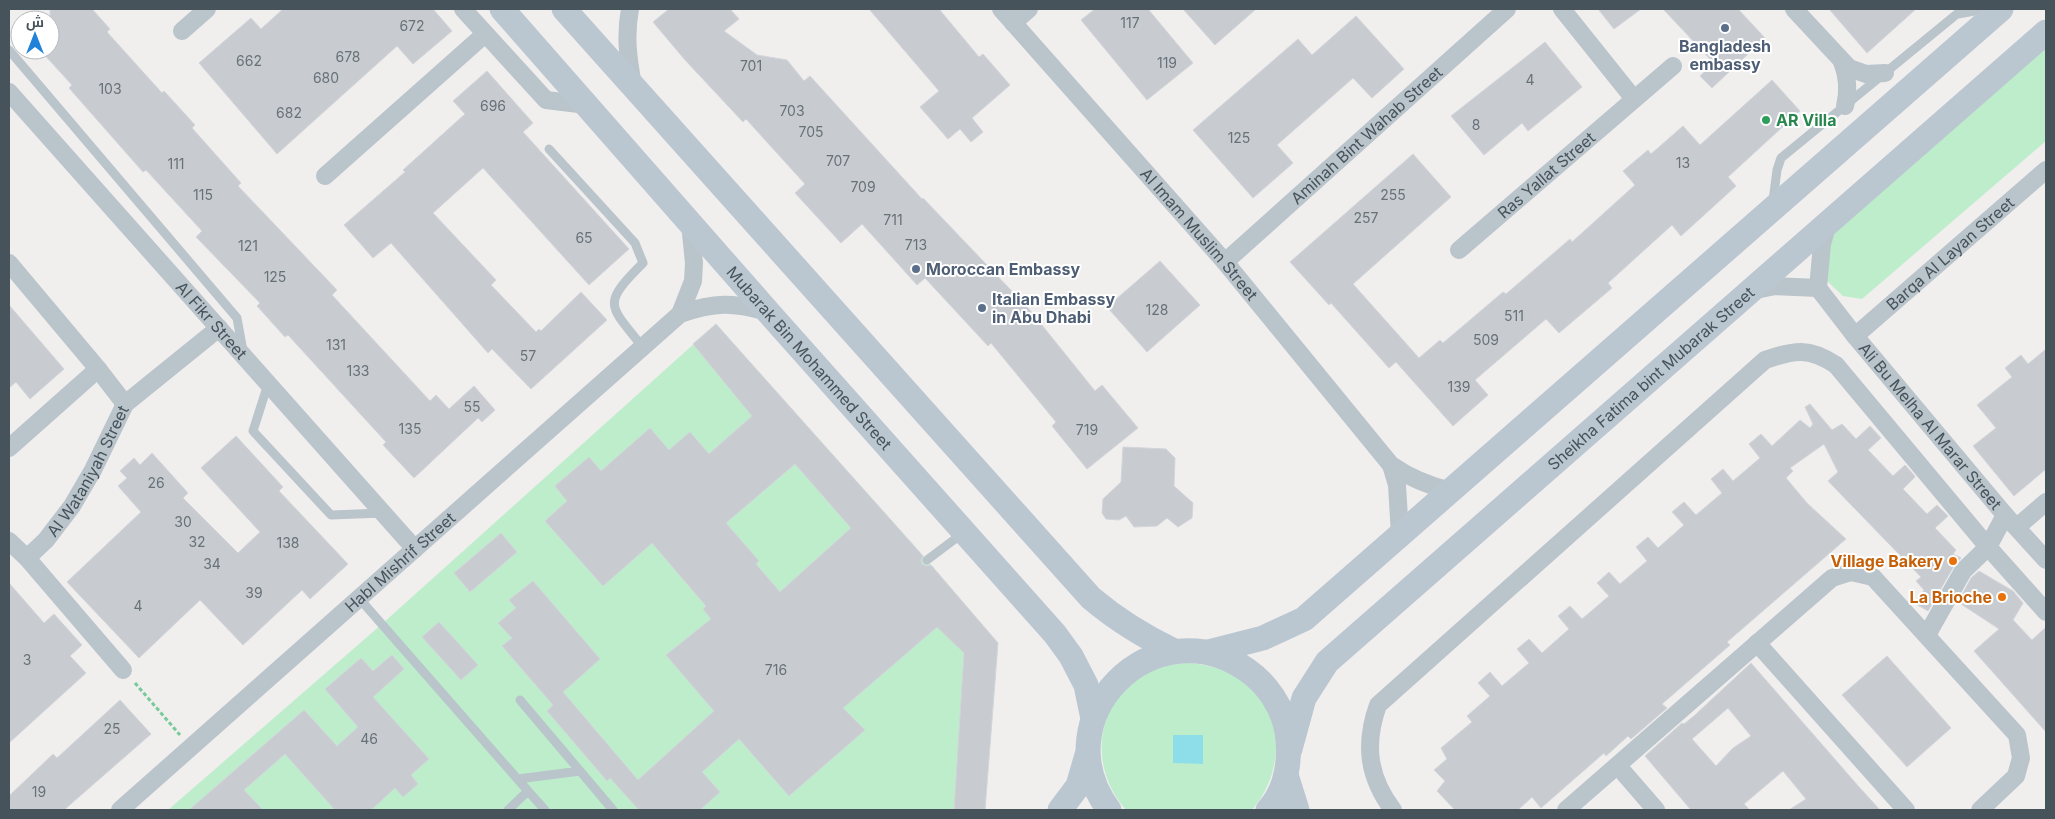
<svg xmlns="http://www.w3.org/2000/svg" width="2055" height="819" viewBox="0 0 2055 819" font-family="Inter,Cairo,sans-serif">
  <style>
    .green { fill: #beedcc }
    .water { fill: #8ddee8 }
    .building { fill: #c8ccd1; stroke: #d2d5da; fill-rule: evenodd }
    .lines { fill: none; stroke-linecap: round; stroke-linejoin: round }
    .path { stroke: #77ca99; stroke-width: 3; stroke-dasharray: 4 2.5; stroke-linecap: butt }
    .service { stroke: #bac4cb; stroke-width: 9 }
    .minor { stroke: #bac4cb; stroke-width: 18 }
    .secondary { stroke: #bbc7d0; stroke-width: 25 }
    .service-dot { fill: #5c6f8a; stroke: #fff; stroke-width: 2 }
    .leisure-dot { fill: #2e9e5b; stroke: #fff; stroke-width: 2 }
    .food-dot { fill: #e8710a; stroke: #fff; stroke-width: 2 }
    .labels { text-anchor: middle; stroke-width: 4; stroke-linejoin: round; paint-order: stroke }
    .number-label { font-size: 14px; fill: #677178 }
    .service-label { font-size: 16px; font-weight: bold; fill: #4e5e75; stroke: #fff; text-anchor: start }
    .leisure-label { font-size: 16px; font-weight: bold; fill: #27864d; stroke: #fff; text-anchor: start }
    .street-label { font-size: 16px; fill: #47535b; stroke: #fff }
    .food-label { font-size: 16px; font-weight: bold; fill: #c56008; stroke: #fff; text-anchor: end }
  </style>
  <rect width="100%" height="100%" fill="#f1eeee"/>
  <path class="green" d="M2046 44V141L1862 299 1843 296 1827 281 1829 229Z
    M716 324 912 543 998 643 985 810H168L382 624Z
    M1187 663C1205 664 1226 669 1242 680 1286 712 1285 771 1252 810H1126C1087 766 1095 700 1149 672 1161 666 1174 664 1187 663Z"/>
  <path class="water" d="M1173 735H1203V764L1173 763Z"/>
  <path class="building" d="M50 9H92L110 29 107 32 162 93 164 91 195 125 192 128 241 183 238 186 337 290 332 295 430 401 436 395 449 409 474 386 495 410 482 422 478 418 414 478 383 445 386 442 288 335 285 337 257 306 260 303 196 237 202 231 146 170 143 172 69 88 72 85 40 50H50Z
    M283 9H433L452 31 413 64 397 46 277 154 199 63 251 18 261 29Z
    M669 9H730L739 19 724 31 757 55 787 60 804 81 810 76 922 199 923 198 1029 309 1095 391 1102 385 1138 428 1087 469 1052 426 1056 422 991 343 988 346 925 278 917 285 862 224 841 243 795 193 805 184 746 119 743 122 685 60 653 22Z
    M869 9H939L979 57 983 54 1010 85 972 118 983 132 971 142 960 129 948 139 920 107 939 91Z
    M1095 9H1148L1193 63 1147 100 1081 20Z
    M1183 9H1256L1215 45Z
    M1598 9H1641L1614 29Z
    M1663 9H1738L1765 38 1712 88 1700 76 1714 63Z
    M1829 9H1916L1867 53Z
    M1356 16 1404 69 1372 98 1353 78 1277 145 1293 163 1253 198 1193 130 1298 39 1312 55Z
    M1545 42 1582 87 1528 131 1522 123 1484 155 1451 116Z
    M487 71 533 123 523 132 629 249 589 285 483 168 433 213 496 280 491 285 536 332 539 329 541 331 581 292 607 320 531 389 492 349 488 353 391 243 373 258 344 225 405 172 403 170 465 114 453 101Z
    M1772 80 1800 111 1728 177 1736 186 1681 236 1672 225 1608 283 1612 288 1559 333 1546 319 1475 380 1488 395 1453 426 1396 362 1389 368 1331 303 1329 305 1290 262 1413 154 1451 197 1353 284 1419 358 1440 340 1443 343 1503 292 1506 294 1570 239 1572 242 1635 185 1623 171 1648 150 1651 154 1683 126 1700 145Z
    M1160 261 1200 305 1147 352 1107 307Z
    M9 305 64 369 30 399 16 382 9 388Z
    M716 324 923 556 921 560 922 564 927 566 931 565 998 643 985 810H954L964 653 937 627 843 708 865 730 789 796 739 739 702 772 720 792 700 810H639L610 778 607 781 547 711 553 705 502 646 512 638 498 623 516 608 509 600 533 581 600 659 563 692 638 780 714 711 666 655 711 619 703 609 706 606 652 543 603 586 545 521 567 501 555 486 589 457 601 471 650 428 669 450 690 432 709 454 752 416 693 344ZM795 464 851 528 780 592 756 564 759 561 726 523Z
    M2046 349V469L2014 496 1973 446 1996 428 1977 405 2012 377 2005 368 2021 355 2028 364Z
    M1810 404 1832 430 1842 424 1856 439 1870 426 1881 438 1868 450 1893 476 1905 465 1914 475 1915 477 1903 489 1927 514 1937 505 1948 516 1935 528 1956 550 1953 554 1961 558 1954 566 1928 611 1916 604 1924 590 1916 581 1921 577 1828 481 1838 472 1824 444 1790 468 1793 471 1786 478 1807 503 1846 539 1727 642 1730 645 1662 704 1667 708 1631 739 1628 736 1606 756 1604 753 1541 808 1532 797 1518 810H1455L1437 791 1445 781 1434 770 1447 759 1441 748 1472 722 1467 716 1490 696 1478 683 1490 672 1502 686 1529 663 1517 649 1529 639 1542 653 1569 629 1558 616 1570 606 1582 619 1609 596 1597 583 1609 572 1620 584 1647 561 1636 547 1648 537 1658 548 1684 525 1672 512 1684 502 1696 515 1722 493 1711 479 1723 469 1733 481 1760 458 1749 444 1761 434 1772 446 1800 420 1810 428 1813 424 1805 407Z
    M236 436 283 487 279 491 348 564 310 599 302 590 243 645 200 600 139 658 67 582 141 512 118 486 127 478 120 471 134 458 140 465 152 453 188 493 183 498 238 553 260 532 201 468Z
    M1123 447 1166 449 1175 458 1174 486 1193 503 1192 518 1178 527 1167 518 1157 526 1134 527 1126 516 1119 520 1106 519 1102 513 1103 499 1121 482Z
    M501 533 517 552 470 592 454 573Z
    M1979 571 2013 591 2023 603 2013 620 2032 640 2046 627V732L1974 651 1999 629 1958 602 1971 578Z
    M9 583 44 623 54 614 82 645 70 656 86 673 9 743Z
    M439 622 478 665 461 680 422 637Z
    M392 655 404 669 373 697 429 759 411 775 418 784 403 797 395 788 371 810H335L285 754 244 790 263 810H189L304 710 337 746 358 727 325 689 361 658 373 671Z
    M1887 656 1951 728 1907 767 1842 695Z
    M1751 663 1860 788 1880 810H1789L1806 799 1783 771 1744 804 1750 810H1691L1645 756 1682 723 1684 724 1695 715ZM1728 708 1751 736 1733 748 1716 766 1692 739Z
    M120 700 151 734 64 810H9V796L53 754 57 758Z"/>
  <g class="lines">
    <path class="path" d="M135 683 180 735"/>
    <path class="service" d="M1958 14 1985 9
      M9 50 237 318 243 351
      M549 149 635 243 643 263C602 304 608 304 642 346
      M1773 201 1777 170 1781 158 1963 9
      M268 384 253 431 331 515 383 513
      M927 560 963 533
      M358 597 528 791 508 810
      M520 700 613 810
      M518 779 580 771
      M528 791 545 810"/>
    <g class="minor">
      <path d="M463 9 546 100 587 105"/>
      <path d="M630 9C625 36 628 59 633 85"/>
      <path id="s1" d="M1001 9 1225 262 1391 465C1410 478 1429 486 1451 491"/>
      <path d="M1562 9 1634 99"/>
      <path d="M1794 9 1849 68 1866 74 1885 73"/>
      <path d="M1013 23 1029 9"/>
      <path d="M182 31 207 9"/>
      <path d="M1842 62C1848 77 1849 90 1845 106"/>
      <path id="s2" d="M9 92 415 549"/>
      <path d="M325 176 485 34"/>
      <path id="s3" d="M1828 223 1822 244 1818 288 1855 336 2005 515 2046 560"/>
      <path id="s4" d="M1459 250 1673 66"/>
      <path id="s5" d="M1225 262 1507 9"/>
      <path d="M9 263 98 369 125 404"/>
      <path d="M1751 291 1775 286 1818 288"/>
      <path d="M680 314 693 281 694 263 690 223"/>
      <path id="s6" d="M1855 336 2046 170"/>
      <path d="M9 448 98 369"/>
      <path d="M1391 465 1397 485 1400 535"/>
      <path d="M2017 527 2046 502"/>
      <path id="s7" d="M9 541 27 558 46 540 72 506 93 470 125 404 219 328"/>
      <path d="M27 558 123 670"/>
      <path d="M1927 635 1963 571 1988 547 2005 515"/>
      <path d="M1757 643 1906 810"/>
      <path d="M1618 766 1656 810"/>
      <path id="s8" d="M120 810 680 314C715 302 732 302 768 312"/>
      <path d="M1393 810C1368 777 1364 744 1378 705L1765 360C1794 350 1809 347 1836 365L1988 547 2046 612"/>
      <path d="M1566 810 1832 578 1851 572 1873 577 2017 735 2021 758 2016 776 1980 810"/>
    </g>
    <g class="secondary">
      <path id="s9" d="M502 9 769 313 1055 634 1071 656 1086 685 1093 719"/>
      <path d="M564 9 1091 598C1117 620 1143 636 1174 651"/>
      <path d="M1208 652 1263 638 1304 619 2001 9"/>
      <path id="s10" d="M1290 749 1304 698 1327 662 2046 32"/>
      <path d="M1286 775 1297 810"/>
      <path d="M1060 810 1078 786 1087 755"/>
      <path d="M1109 810C1041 718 1153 605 1247 670 1267 684 1283 707 1287 732 1291 758 1287 790 1268 810"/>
    </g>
  </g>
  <g class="service-dot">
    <circle cx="1725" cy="28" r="5"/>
    <circle cx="916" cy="269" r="5"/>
    <circle cx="982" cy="308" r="5"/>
  </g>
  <circle class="leisure-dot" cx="1766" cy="120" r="5"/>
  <g class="food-dot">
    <circle cx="1953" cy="561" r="5"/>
    <circle cx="2002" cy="597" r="5"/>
  </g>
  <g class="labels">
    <g class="number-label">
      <text x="1130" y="28">117</text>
      <text x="412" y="31">672</text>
      <text x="348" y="62">678</text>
      <text x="249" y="66">662</text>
      <text x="1167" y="68">119</text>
      <text x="751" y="71">701</text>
      <text x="326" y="83">680</text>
      <text x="1530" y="85">4</text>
      <text x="110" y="94">103</text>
      <text x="493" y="111">696</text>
      <text x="792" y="116">703</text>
      <text x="289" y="118">682</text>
      <text x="1476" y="130">8</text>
      <text x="811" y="137">705</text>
      <text x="1239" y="143">125</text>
      <text x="838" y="166">707</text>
      <text x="1683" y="168">13</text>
      <text x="176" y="169">111</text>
      <text x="863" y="192">709</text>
      <text x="203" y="200">115</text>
      <text x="1393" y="200">255</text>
      <text x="1366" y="223">257</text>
      <text x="893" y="225">711</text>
      <text x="584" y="243">65</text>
      <text x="916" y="250">713</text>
      <text x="248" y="251">121</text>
      <text x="275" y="282">125</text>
      <text x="1157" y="315">128</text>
      <text x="1514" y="321">511</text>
      <text x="1486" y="345">509</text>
      <text x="336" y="350">131</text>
      <text x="528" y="361">57</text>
      <text x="358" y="376">133</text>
      <text x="1459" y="392">139</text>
      <text x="472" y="412">55</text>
      <text x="410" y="434">135</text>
      <text x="1087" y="435">719</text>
      <text x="156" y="488">26</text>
      <text x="183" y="527">30</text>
      <text x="197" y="547">32</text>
      <text x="288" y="548">138</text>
      <text x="212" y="569">34</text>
      <text x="254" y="598">39</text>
      <text x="138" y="611">4</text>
      <text x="27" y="665">3</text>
      <text x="776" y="675">716</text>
      <text x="112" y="734">25</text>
      <text x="369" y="744">46</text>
      <text x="39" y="797">19</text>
    </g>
    <g class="service-label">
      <text x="1725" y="52" text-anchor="middle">Bangladesh<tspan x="1725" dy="18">embassy</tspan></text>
      <text x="926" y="275">Moroccan Embassy</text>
      <text x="992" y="305">Italian Embassy<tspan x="992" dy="18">in Abu Dhabi</tspan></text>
    </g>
    <g class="leisure-label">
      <text x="1776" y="126">AR Villa</text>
    </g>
    <g class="street-label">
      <text dy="6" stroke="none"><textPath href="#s5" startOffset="190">Aminah Bint Wahab Street</textPath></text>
      <text dy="6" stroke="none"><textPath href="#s4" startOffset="115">Ras Yallat Street</textPath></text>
      <text dy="6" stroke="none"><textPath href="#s1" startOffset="300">Al Imam Muslim Street</textPath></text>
      <text dy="6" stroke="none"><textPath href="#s6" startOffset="126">Barqa Al Layan Street</textPath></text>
      <text dy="6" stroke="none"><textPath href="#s2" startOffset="305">Al Fikr Street</textPath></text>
      <text dy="6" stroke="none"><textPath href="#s9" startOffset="465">Mubarak Bin Mohammed Street</textPath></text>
      <text dy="6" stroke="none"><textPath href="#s10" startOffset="526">Sheikha Fatima bint Mubarak Street</textPath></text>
      <text dy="6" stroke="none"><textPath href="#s3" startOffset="244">Ali Bu Melha Al Marar Street</textPath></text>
      <text dy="6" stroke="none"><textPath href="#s7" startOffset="132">Al Wataniyah Street</textPath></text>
      <text dy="6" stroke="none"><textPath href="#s8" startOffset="374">Habl Mishrif Street</textPath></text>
    </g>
    <g class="food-label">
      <text x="1943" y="567">Village Bakery</text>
      <text x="1992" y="603">La Brioche</text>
    </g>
  </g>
  <rect width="2055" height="819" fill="none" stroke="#47535b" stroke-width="20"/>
  <g transform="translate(35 35)"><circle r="24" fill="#ffffff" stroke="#b5babd"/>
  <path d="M0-4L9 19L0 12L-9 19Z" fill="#2082d9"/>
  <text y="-8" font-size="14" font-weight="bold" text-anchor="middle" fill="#47535b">ش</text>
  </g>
</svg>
